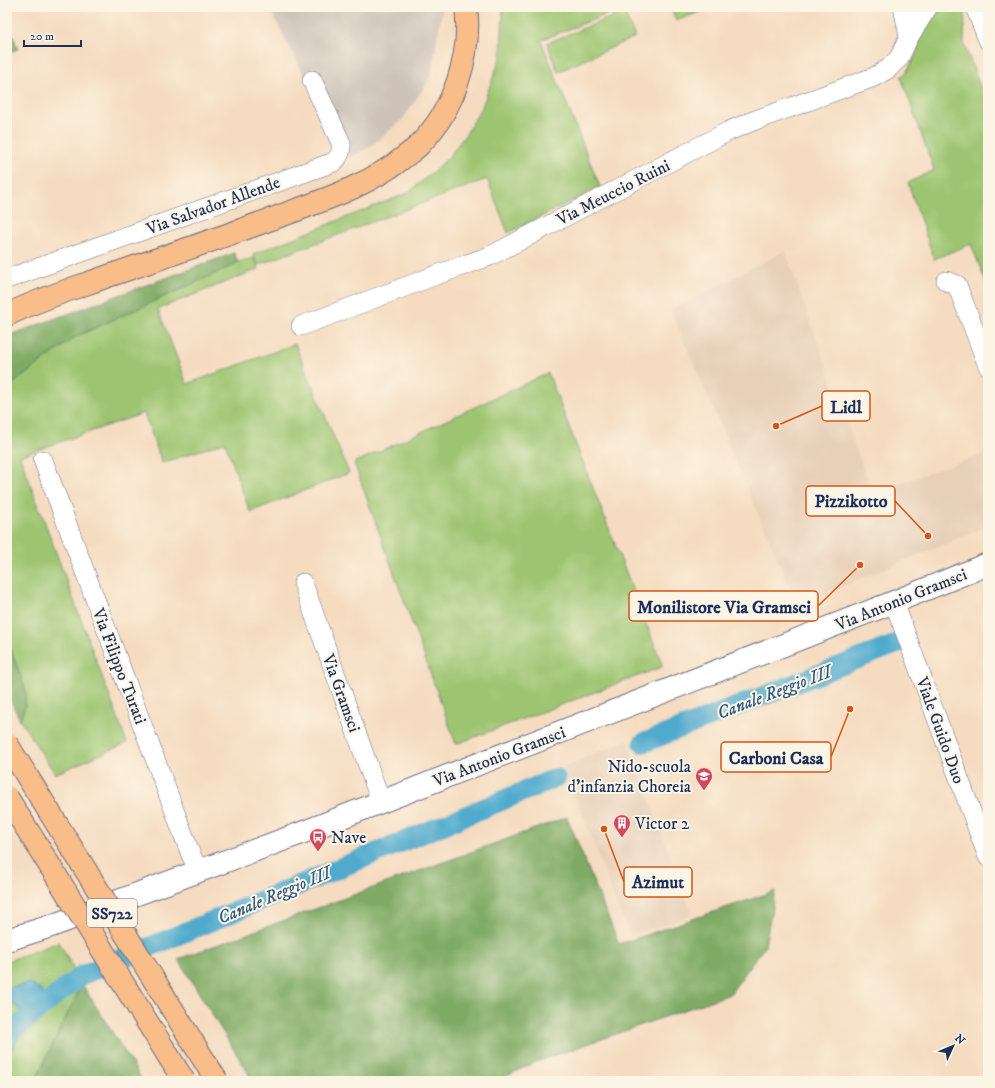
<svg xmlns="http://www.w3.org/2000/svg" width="995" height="1088" viewBox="0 0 995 1088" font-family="'IM FELL DW Pica',serif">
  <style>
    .built { fill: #e7cfb8 }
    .industrial { fill: #cec2b9 }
    .green { fill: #9dc571; stroke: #5c7a68 }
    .forest { fill: #7eaa63; stroke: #4c6c60 }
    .water { fill: #50aace; stroke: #366c96 }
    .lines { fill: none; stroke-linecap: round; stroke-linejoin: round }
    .canal { stroke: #50aace; stroke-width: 20 }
    .minor-casing { stroke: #676b80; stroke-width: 20 }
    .tertiary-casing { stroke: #676b80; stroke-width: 24 }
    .trunk-casing { stroke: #676b80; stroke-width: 24 }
    .minor { stroke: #fff; stroke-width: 19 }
    .tertiary { stroke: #fff; stroke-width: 22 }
    .trunk { stroke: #f8bd89; stroke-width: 22 }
    .trunk-bridge-casing { stroke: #676b80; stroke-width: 24; stroke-linecap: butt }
    .trunk-bridge { stroke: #f8bd89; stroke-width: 22 }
    .labels { text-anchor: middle; stroke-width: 4; stroke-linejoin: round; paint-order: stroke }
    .shield { fill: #fcf5e5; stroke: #5e6a86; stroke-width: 1 }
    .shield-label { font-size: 16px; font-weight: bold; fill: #1b2f5e }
    .street-label { font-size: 17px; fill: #1b2f5e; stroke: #fcf5e5 }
    .poi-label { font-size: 17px; fill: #1b2f5e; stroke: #fcf5e5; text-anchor: start }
    .water-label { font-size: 18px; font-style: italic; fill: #2e5a85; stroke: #fcf5e5 }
    .leader { fill: none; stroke: #d45514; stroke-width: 1.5 }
    .callout-dot { fill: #d45514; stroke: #fcf5e5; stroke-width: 1.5 }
    .callout { fill: #fcf5e5; stroke: #d45514; stroke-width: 1.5 }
    .callout-label { font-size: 18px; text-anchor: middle; font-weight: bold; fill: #1b2f5e }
  </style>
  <rect width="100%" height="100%" fill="#fcf5e5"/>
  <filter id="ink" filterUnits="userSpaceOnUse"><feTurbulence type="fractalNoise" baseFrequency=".025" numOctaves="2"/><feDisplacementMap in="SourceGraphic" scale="8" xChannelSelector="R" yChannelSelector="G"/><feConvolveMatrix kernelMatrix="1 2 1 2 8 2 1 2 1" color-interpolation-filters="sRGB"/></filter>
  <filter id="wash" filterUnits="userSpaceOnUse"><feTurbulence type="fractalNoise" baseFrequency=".012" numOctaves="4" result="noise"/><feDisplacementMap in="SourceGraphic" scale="16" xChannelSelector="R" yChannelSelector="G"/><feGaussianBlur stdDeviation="0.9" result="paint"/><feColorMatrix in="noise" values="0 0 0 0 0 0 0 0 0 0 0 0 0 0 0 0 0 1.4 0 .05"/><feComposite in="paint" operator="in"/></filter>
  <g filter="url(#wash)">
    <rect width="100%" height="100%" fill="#f5dbbf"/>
    <path class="built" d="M785 251 872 493 988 452V526L797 605 671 310Z
      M627 740 692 915 629 936 564 767Z"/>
    <path class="industrial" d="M269 7H441L442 11 430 78 403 119 370 147 349 158 345 140 305 77Z"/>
    <path class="green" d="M503 7H626L541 40 600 187 508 233 487 179 258 265 253 254 408 193 447 159 466 134 482 107 501 56Z
      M671 7H713L676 21Z
      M938 7 965 9 964 43 988 108V288L971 244 934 259 908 183 934 170 901 77 907 71 917 53 919 36Z
      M624 12 635 37 558 72 547 43Z
      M254 258 259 269 158 309 187 384 295 344 349 473 250 512 225 442 162 463 144 413 20 456 127 743 55 774 20 720 25 706 26 691 7 639V388L75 337 232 266 238 262Z
      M548 373 662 664V667L456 744 354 463Z
      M59 942 82 984 35 1081H7V961Z"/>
    <path class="forest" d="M7 19 18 49 7 53Z
      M234 253 238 262 232 266 75 337 7 388V336Z
      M7 639 26 691 25 706 20 720 7 693Z
      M567 817 619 944 775 891 765 946 730 994 536 1062 496 1081H253L178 959Z
      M82 984 143 1081H35Z"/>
    <path class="water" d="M30 983 42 991V998L23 1014 12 1002 7 1004V988Z
      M7 1014 20 1026 16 1030 21 1034 7 1058Z"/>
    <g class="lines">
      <path class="canal" d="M643 743 904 641
        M7 1035 82 975 556 778"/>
    </g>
  </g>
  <g filter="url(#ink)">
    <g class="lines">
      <g class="minor-casing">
        <path id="minor" d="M903 7 909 37
          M975 7 988 40
          M7 279 334 162C340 156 342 151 341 143L312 80
          M946 281 957 285 988 366
          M301 326 442 273 490 256 729 131 753 121 874 77 888 69 899 58 909 37 928 7
          M43 460 191 855 199 871
          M303 583 381 802
          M894 602 988 857"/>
      </g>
      <g class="tertiary-casing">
        <path id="tertiary" d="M7 940 51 926 304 832 894 602 988 564"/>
      </g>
      <g class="trunk-casing">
        <path id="trunk" d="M7 315C41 298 78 287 114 274 170 255 225 236 280 216 324 200 370 185 407 155 412 151 417 148 421 143 454 109 472 55 466 7"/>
      </g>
      <use href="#minor" class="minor"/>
      <use href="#tertiary" class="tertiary"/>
      <use href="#trunk" class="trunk"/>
      <g class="trunk-bridge-casing">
        <path id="trunk-bridge" d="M7 744 217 1081
          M7 797 184 1081"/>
      </g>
      <use href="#trunk-bridge" class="trunk-bridge"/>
    </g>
  </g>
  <defs>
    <g id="school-pin" transform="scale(0.9)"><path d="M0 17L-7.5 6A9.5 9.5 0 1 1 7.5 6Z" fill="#d1495b" stroke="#fcf5e5"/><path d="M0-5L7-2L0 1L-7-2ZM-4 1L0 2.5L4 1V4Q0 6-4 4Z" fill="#fff"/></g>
    <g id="building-pin" transform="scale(0.9)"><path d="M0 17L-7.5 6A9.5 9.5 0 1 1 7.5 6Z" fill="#d1495b" stroke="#fcf5e5"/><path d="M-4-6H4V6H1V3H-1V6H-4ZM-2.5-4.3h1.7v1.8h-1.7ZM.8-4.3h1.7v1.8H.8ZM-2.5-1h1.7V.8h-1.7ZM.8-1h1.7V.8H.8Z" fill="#fff"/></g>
    <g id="bus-pin" transform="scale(0.9)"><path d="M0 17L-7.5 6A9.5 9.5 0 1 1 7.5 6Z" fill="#d1495b" stroke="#fcf5e5"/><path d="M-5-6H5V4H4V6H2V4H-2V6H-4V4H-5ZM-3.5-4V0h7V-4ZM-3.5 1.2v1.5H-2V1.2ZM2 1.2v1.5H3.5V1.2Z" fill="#fff"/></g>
  </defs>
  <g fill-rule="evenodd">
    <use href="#school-pin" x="704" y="776"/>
    <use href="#building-pin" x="622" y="823"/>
    <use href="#bus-pin" x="318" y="837"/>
  </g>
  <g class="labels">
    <rect class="shield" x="87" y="899" width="50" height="28" rx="3"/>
    <g class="shield-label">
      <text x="112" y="919">SS722</text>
    </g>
    <g class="street-label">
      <text transform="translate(613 192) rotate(-27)" y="6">Via Meuccio Ruini</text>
      <text transform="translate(213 205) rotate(-20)" y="6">Via Salvador Allende</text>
      <text transform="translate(901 599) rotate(-22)" y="6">Via Antonio Gramsci</text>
      <text transform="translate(120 666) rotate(69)" y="6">Via Filippo Turati</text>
      <text transform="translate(342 693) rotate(70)" y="6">Via Gramsci</text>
      <text transform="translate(941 730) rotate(70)" y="6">Viale Guido Duo</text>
      <text transform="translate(499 756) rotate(-21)" y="6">Via Antonio Gramsci</text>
    </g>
    <g class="poi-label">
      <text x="691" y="772" text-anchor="end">Nido-scuola<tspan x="691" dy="20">d'infanzia Choreia</tspan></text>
      <text x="635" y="829">Victor 2</text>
      <text x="331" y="843">Nave</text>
    </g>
    <g class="water-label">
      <text transform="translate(774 692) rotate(-21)" y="6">Canale Reggio III</text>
      <text transform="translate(274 895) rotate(-23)" y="6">Canale Reggio III</text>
    </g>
  </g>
  <path class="leader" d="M776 426L822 406M928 536L895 501M860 565L818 606M850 709L831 757M604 829L624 882"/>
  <g class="callout-dot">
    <circle cx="776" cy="426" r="4"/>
    <circle cx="928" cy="536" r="4"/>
    <circle cx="860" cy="565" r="4"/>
    <circle cx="850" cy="709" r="4"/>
    <circle cx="604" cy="829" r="4"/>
  </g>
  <g class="callout">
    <rect x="822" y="391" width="48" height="30" rx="4"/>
    <rect x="806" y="486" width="89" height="30" rx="4"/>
    <rect x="629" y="591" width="189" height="30" rx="4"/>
    <rect x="721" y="742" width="110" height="30" rx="4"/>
    <rect x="624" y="867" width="68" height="30" rx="4"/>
  </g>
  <g class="callout-label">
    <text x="846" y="413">Lidl</text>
    <text x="851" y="507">Pizzikotto</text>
    <text x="724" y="613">Monilistore Via Gramsci</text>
    <text x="776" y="764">Carboni Casa</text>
    <text x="658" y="888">Azimut</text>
  </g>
  <rect width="995" height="1088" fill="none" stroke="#fcf5e5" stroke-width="24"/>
  <g transform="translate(953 1046) rotate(46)" stroke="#fcf5e5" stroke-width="3" paint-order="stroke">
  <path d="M0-3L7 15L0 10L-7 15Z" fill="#1b2f5e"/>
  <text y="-6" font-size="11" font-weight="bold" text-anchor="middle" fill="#1b2f5e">N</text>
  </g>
  <path d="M24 40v6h57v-6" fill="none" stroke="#1b2f5e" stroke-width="2"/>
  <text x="30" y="40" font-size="12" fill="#1b2f5e" stroke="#fcf5e5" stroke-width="3" paint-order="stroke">20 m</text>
</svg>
